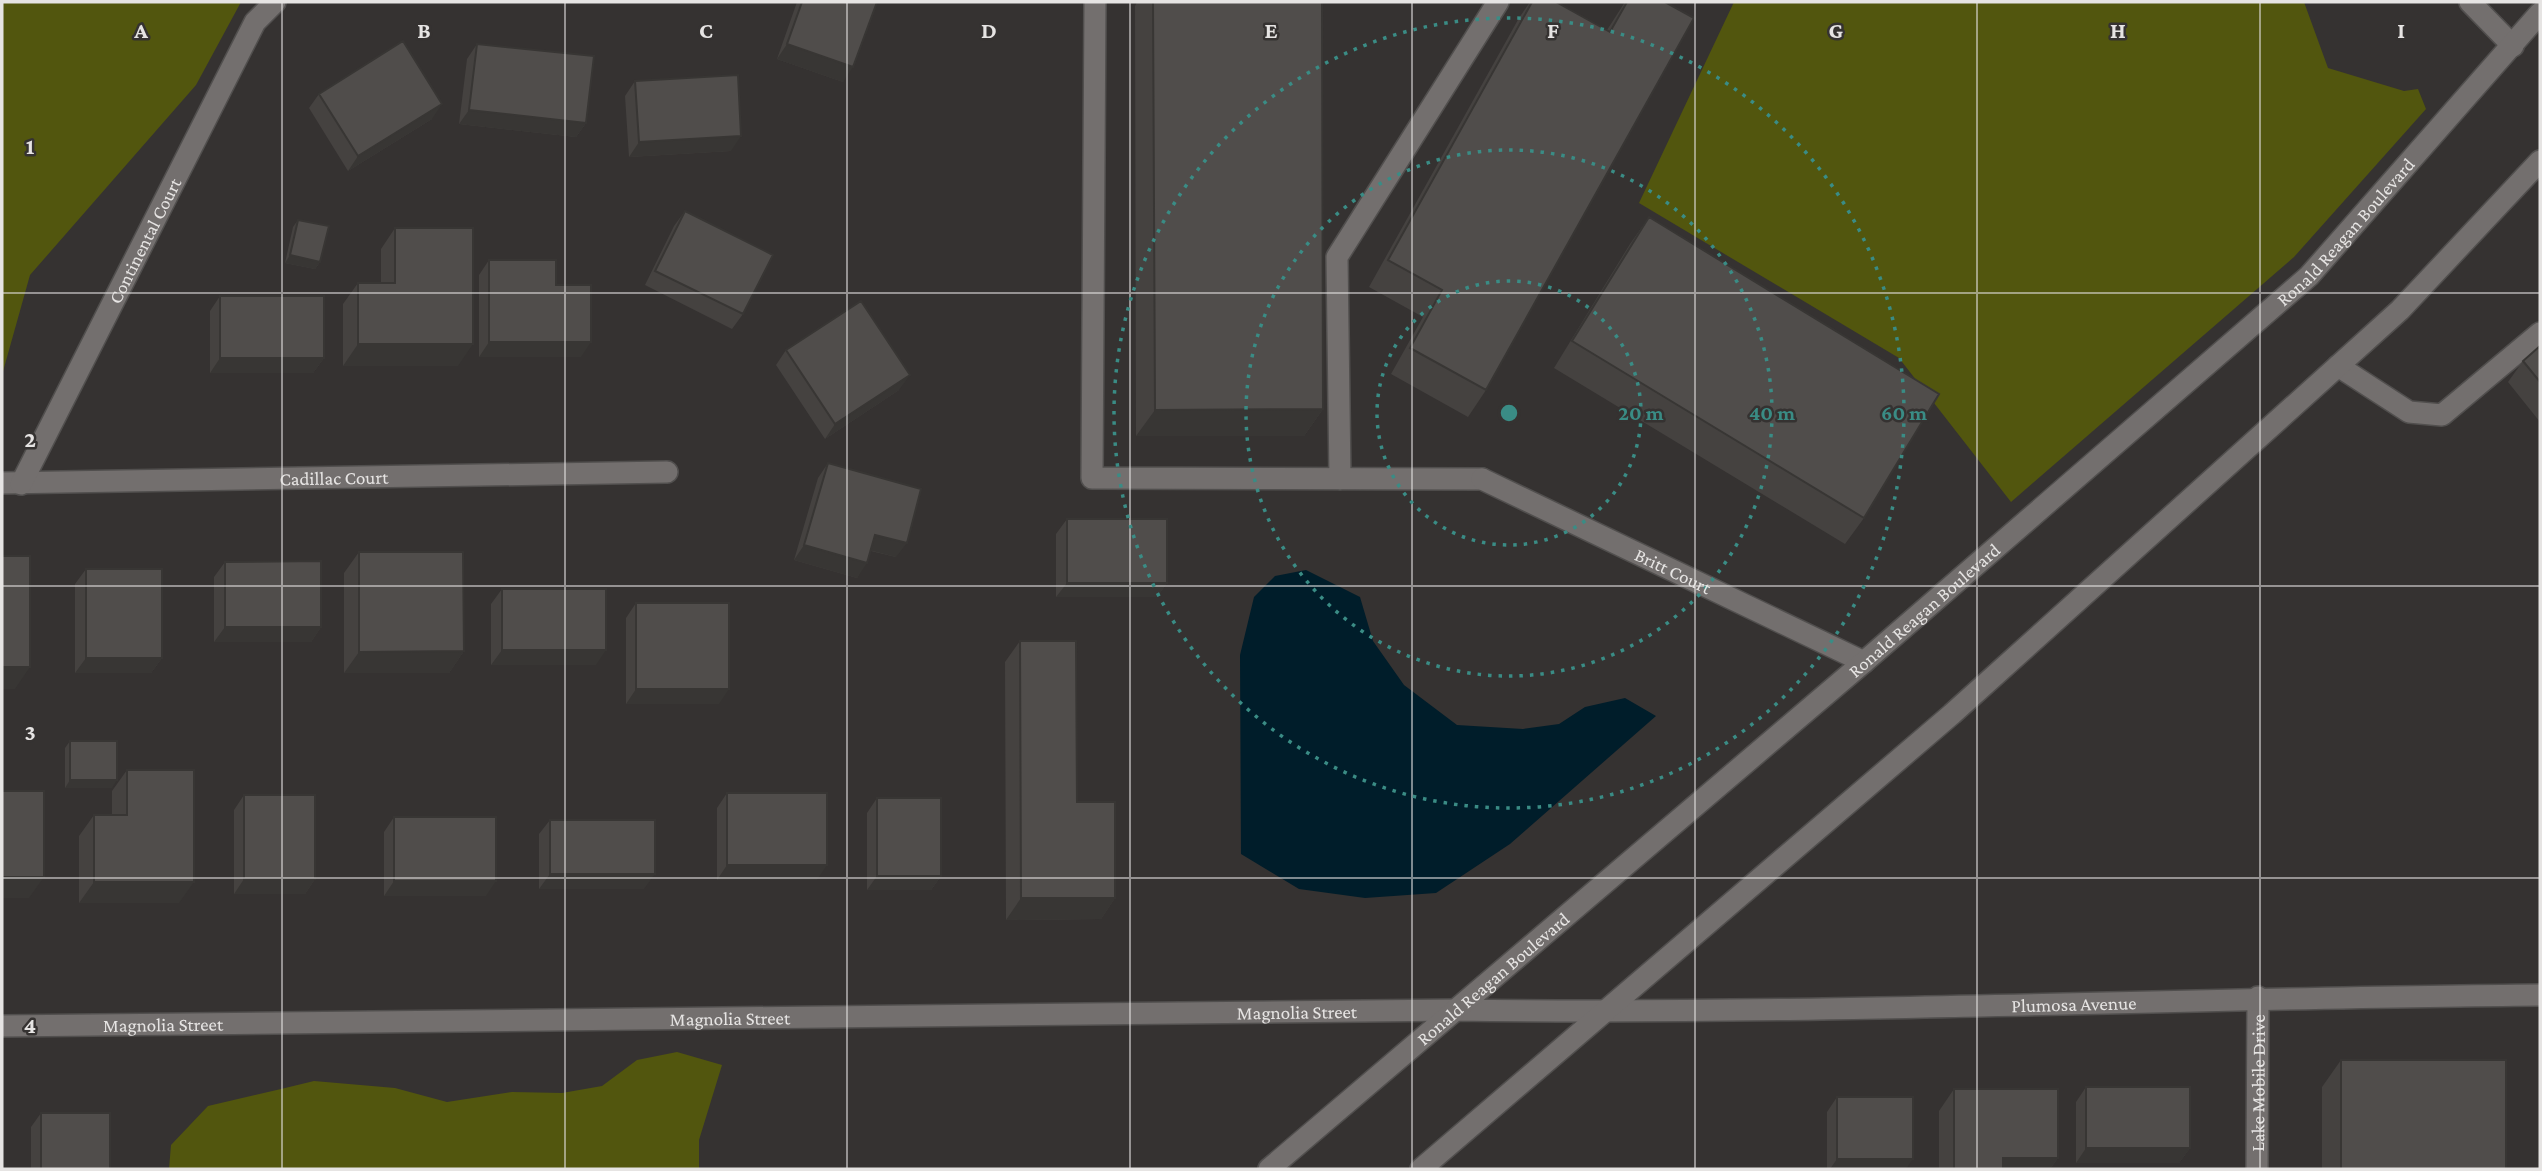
<svg xmlns="http://www.w3.org/2000/svg" width="2542" height="1171" viewBox="0 0 2542 1171" font-family="'Crimson Pro',serif">
  <style>
    .green { fill: #52560e }
    .water { fill: #001d2a }
    .lines { fill: none; stroke-linecap: round; stroke-linejoin: round }
    .lane-casing { stroke: #514f4e; stroke-width: 24 }
    .street-casing { stroke: #514f4e; stroke-width: 24 }
    .secondary-casing { stroke: #514f4e; stroke-width: 24 }
    .lane { stroke: #736f6e; stroke-width: 21 }
    .street { stroke: #736f6e; stroke-width: 21 }
    .secondary { stroke: #736f6e; stroke-width: 21 }
    .wall { fill: #454240 }
    .shaded-wall { fill: #383634 }
    .building { fill: #504d4b; stroke: #383634; stroke-width: 2 }
    .grid { fill: none; stroke: #e6e4e3; stroke-width: 2; stroke-opacity: 0.55 }
    .ring { fill: none; stroke: #3a8c85; stroke-width: 3.5; stroke-dasharray: 3.5 7 }
    .labels { text-anchor: middle; stroke-width: 5; stroke-linejoin: round; paint-order: stroke }
    .street-label { font-size: 19px; fill: #e6e4e3; stroke: #353231 }
    .grid-label { font-size: 23px; text-anchor: middle; font-weight: bold; fill: #e6e4e3; stroke: #353231; stroke-width: 5; stroke-linejoin: round; paint-order: stroke }
    .centre { fill: #3a8c85; stroke: #353231; stroke-width: 3.5 }
    .ring-label { font-size: 21px; text-anchor: middle; font-weight: bold; fill: #3a8c85; stroke: #353231; stroke-width: 5; stroke-linejoin: round; paint-order: stroke }
  </style>
  <rect width="100%" height="100%" fill="#353231"/>
  <path class="green" d="M2 2H241L196 85 30 275 2 375Z
    M1734 2H2304L2328 68 2404 91 2418 89 2426 109 2294 257 2011 502 1899 358 1639 203Z
    M677 1052 722 1065 699 1140V1169H169L171 1145 208 1106 281 1089 314 1081 395 1088 447 1102 512 1092 562 1093 602 1086 637 1060Z"/>
  <path class="water" d="M1306 570 1360 597 1373 641 1404 685 1457 725 1523 729 1559 724 1585 707 1625 698 1656 716 1510 844 1436 893 1365 898 1299 889 1241 854 1240 655 1254 597 1275 576Z"/>
  <g class="lines">
    <g class="lane-casing">
      <path id="lane" d="M1095 2 1092 478 1482 479
        M2470 2 2513 46
        M2338 366 2409 412 2442 415 2540 333
        M1340 479 1337 257 1498 2"/>
    </g>
    <g class="street-casing">
      <g id="street">
        <path id="s1" d="M1482 479 1864 662"/>
        <path id="s2" d="M2 483 667 472"/>
        <path id="s3" d="M21 484 255 22 275 2"/>
        <path id="s4" d="M2257 1169 2258 997"/>
      </g>
    </g>
    <g class="secondary-casing">
      <g id="secondary">
        <path id="s5" d="M2 1026 1457 1010C1818 1015 2179 998 2540 995"/>
        <path id="s6" d="M1269 1169 1864 662 2309 276 2540 13"/>
        <path d="M1421 1169 1952 714 2400 310 2540 161"/>
      </g>
    </g>
    <use href="#lane" class="lane"/>
    <use href="#street" class="street"/>
    <use href="#secondary" class="secondary"/>
  </g>
  <path class="wall" d="M797 2H877L843 82 777 59Z
    M1137 2H1322L1323 409 1304 436H1136L1135 6Z
    M1530 2H1556L1607 30 1625 2H1665L1486 390 1468 417 1391 374 1423 317 1369 287 1519 18Z
    M477 44 586 123 576 137 459 124 467 59Z
    M635 81 731 151 629 157 625 96Z
    M319 94 432 119 348 171 309 108Z
    M685 211 743 314 732 329 645 285 674 226Z
    M1649 217 1864 518 1845 544 1554 368 1630 244Z
    M298 220 320 262 315 269 285 263 293 227Z
    M395 228 458 366H343V304L358 283H381V249Z
    M489 260 556 285 581 357H479V275Z
    M220 296 324 358 313 373H210V311Z
    M2540 346V422L2508 382 2523 361Z
    M786 350 899 390 825 439 776 365Z
    M828 463 896 557 871 551 857 578 794 560 818 478Z
    M1067 519 1167 583 1157 597H1056V534Z
    M359 552 464 651 449 673H344V573Z
    M225 562 321 627 311 642H214V577Z
    M86 569 162 658 151 673H75V584Z
    M502 589 596 665H491V604Z
    M636 603 719 704H626V618Z
    M1020 641 1077 802 1115 898 1101 919 1006 920 1005 662Z
    M70 741 112 788H65V748Z
    M127 770 179 903H79V836L94 815H112V791Z
    M727 793 817 880H717V808Z
    M244 795 315 879 305 894H234V810Z
    M877 798 941 876 931 890H867V813Z
    M394 817 486 896H384V832Z
    M550 820 644 889H539V834Z
    M2341 1060 2506 1169H2322V1087Z
    M2086 1087 2190 1148 2179 1163H2076V1102Z
    M1954 1089 2058 1158 2050 1169H1939V1111Z
    M1837 1097 1906 1169H1827V1112Z
    M41 1113 110 1169H31V1127Z"/>
  <path class="shaded-wall" d="M787 44 853 67 843 82 777 59Z
    M442 104 432 119 348 171 358 156Z
    M469 110 586 123 576 137 459 124Z
    M741 136 731 151 629 157 639 142Z
    M290 255 320 262 315 269 285 263Z
    M489 342H591L581 357H479Z
    M358 344H473L458 366H343Z
    M220 358H324L313 373H210Z
    M910 375 899 390 825 439 835 424Z
    M1323 409 1304 436H1136L1155 410Z
    M875 535 907 543 896 557 865 549Z
    M804 545 867 563 857 578 794 560Z
    M1067 583H1167L1157 597H1056Z
    M225 627H321L311 642H214Z
    M502 650H606L596 665H491Z
    M464 651 449 673H344L359 652Z
    M86 658H162L151 673H75Z
    M2 667H30L15 689H2Z
    M636 689H729L719 704H626Z
    M70 780H117L112 788H65Z
    M727 865H827L817 880H717Z
    M550 874H655L644 889H539Z
    M877 876H941L931 890H867Z
    M2 877H44L29 898H2Z
    M244 879H315L305 894H234Z
    M394 881H496L486 896H384Z
    M94 882H194L179 903H79Z
    M1021 898H1115L1101 919 1006 920Z
    M2086 1148H2190L2179 1163H2076Z
    M2003 1158H2058L2050 1169H1995Z
    M1837 1159H1913L1906 1169H1830Z"/>
  <path class="building" d="M802 2H877L853 67 787 44Z
    M1153 2H1322L1323 409 1155 410Z
    M1532 2H1556L1610 32 1627 2H1665L1694 18 1486 390 1410 348 1442 290 1388 260Z
    M403 41 442 104 358 156 319 94Z
    M477 44 594 56 586 123 469 110Z
    M738 75 741 136 639 142 635 81Z
    M685 211 773 255 743 314 655 271Z
    M1649 217 1939 394 1864 518 1572 341Z
    M298 220 329 226 320 262 290 255Z
    M395 228H473V344H358V283H395Z
    M489 260H556V285H591V342H489Z
    M220 296H324V358H220Z
    M861 301 910 375 835 424 786 350Z
    M2540 346V382L2523 361Z
    M828 463 921 489 907 543 875 535 867 563 804 545Z
    M1067 519H1167V583H1067Z
    M359 552H463L464 651 359 652Z
    M2 556H30V667H2Z
    M321 561V627H225V562Z
    M86 569H162V658H86Z
    M502 589H606V650H502Z
    M636 603H729V689H636Z
    M1020 641H1076L1077 802H1115V898H1021Z
    M70 741H117V780H70Z
    M127 770H194V882H94V815H127Z
    M2 791H44V877H2Z
    M727 793H827V865H727Z
    M244 795H315V879H244Z
    M877 798H941V876H877Z
    M394 817H496V881H394Z
    M550 820H655V874H550Z
    M2341 1060H2506V1169H2341Z
    M2086 1087H2190V1148H2086Z
    M1954 1089H2058V1158H2003V1169H1954Z
    M1837 1097H1913V1159H1837Z
    M41 1113H110V1169H41Z"/>
  <path class="grid" d="M282 2V1169M565 2V1169M847 2V1169M1130 2V1169M1412 2V1169M1695 2V1169M1977 2V1169M2260 2V1169M2 293H2540M2 586H2540M2 878H2540"/>
  <g class="ring">
    <circle cx="1509" cy="413" r="132"/>
    <circle cx="1509" cy="413" r="263"/>
    <circle cx="1509" cy="413" r="395"/>
  </g>
  <g class="labels">
    <g class="street-label">
      <text dy="7" stroke="none"><textPath href="#s6" startOffset="1428">Ronald Reagan Boulevard</textPath></text>
      <text dy="7" stroke="none"><textPath href="#s3" startOffset="273">Continental Court</textPath></text>
      <text dy="7" stroke="none"><textPath href="#s2" startOffset="332">Cadillac Court</textPath></text>
      <text dy="7" stroke="none"><textPath href="#s1" startOffset="212">Britt Court</textPath></text>
      <text dy="7" stroke="none"><textPath href="#s6" startOffset="861">Ronald Reagan Boulevard</textPath></text>
      <text dy="7" stroke="none"><textPath href="#s6" startOffset="294">Ronald Reagan Boulevard</textPath></text>
      <text dy="7" stroke="none"><textPath href="#s5" startOffset="2072">Plumosa Avenue</textPath></text>
      <text dy="7" stroke="none"><textPath href="#s5" startOffset="1295">Magnolia Street</textPath></text>
      <text dy="7" stroke="none"><textPath href="#s5" startOffset="728">Magnolia Street</textPath></text>
      <text dy="7" stroke="none"><textPath href="#s5" startOffset="161">Magnolia Street</textPath></text>
      <text dy="7" stroke="none"><textPath href="#s4" startOffset="86">Lake Mobile Drive</textPath></text>
    </g>
  </g>
  <g class="grid-label">
    <text x="141" y="38">A</text>
    <text x="424" y="38">B</text>
    <text x="706" y="38">C</text>
    <text x="989" y="38">D</text>
    <text x="1271" y="38">E</text>
    <text x="1553" y="38">F</text>
    <text x="1836" y="38">G</text>
    <text x="2118" y="38">H</text>
    <text x="2401" y="38">I</text>
    <text x="30" y="154">1</text>
    <text x="30" y="447">2</text>
    <text x="30" y="740">3</text>
    <text x="30" y="1033">4</text>
  </g>
  <circle cx="1509" cy="413" r="10" class="centre"/>
  <g class="ring-label">
    <text x="1641" y="420">20 m</text>
    <text x="1772" y="420">40 m</text>
    <text x="1904" y="420">60 m</text>
  </g>
  <rect width="2542" height="1171" fill="none" stroke="#e6e4e3" stroke-width="7"/>
</svg>
